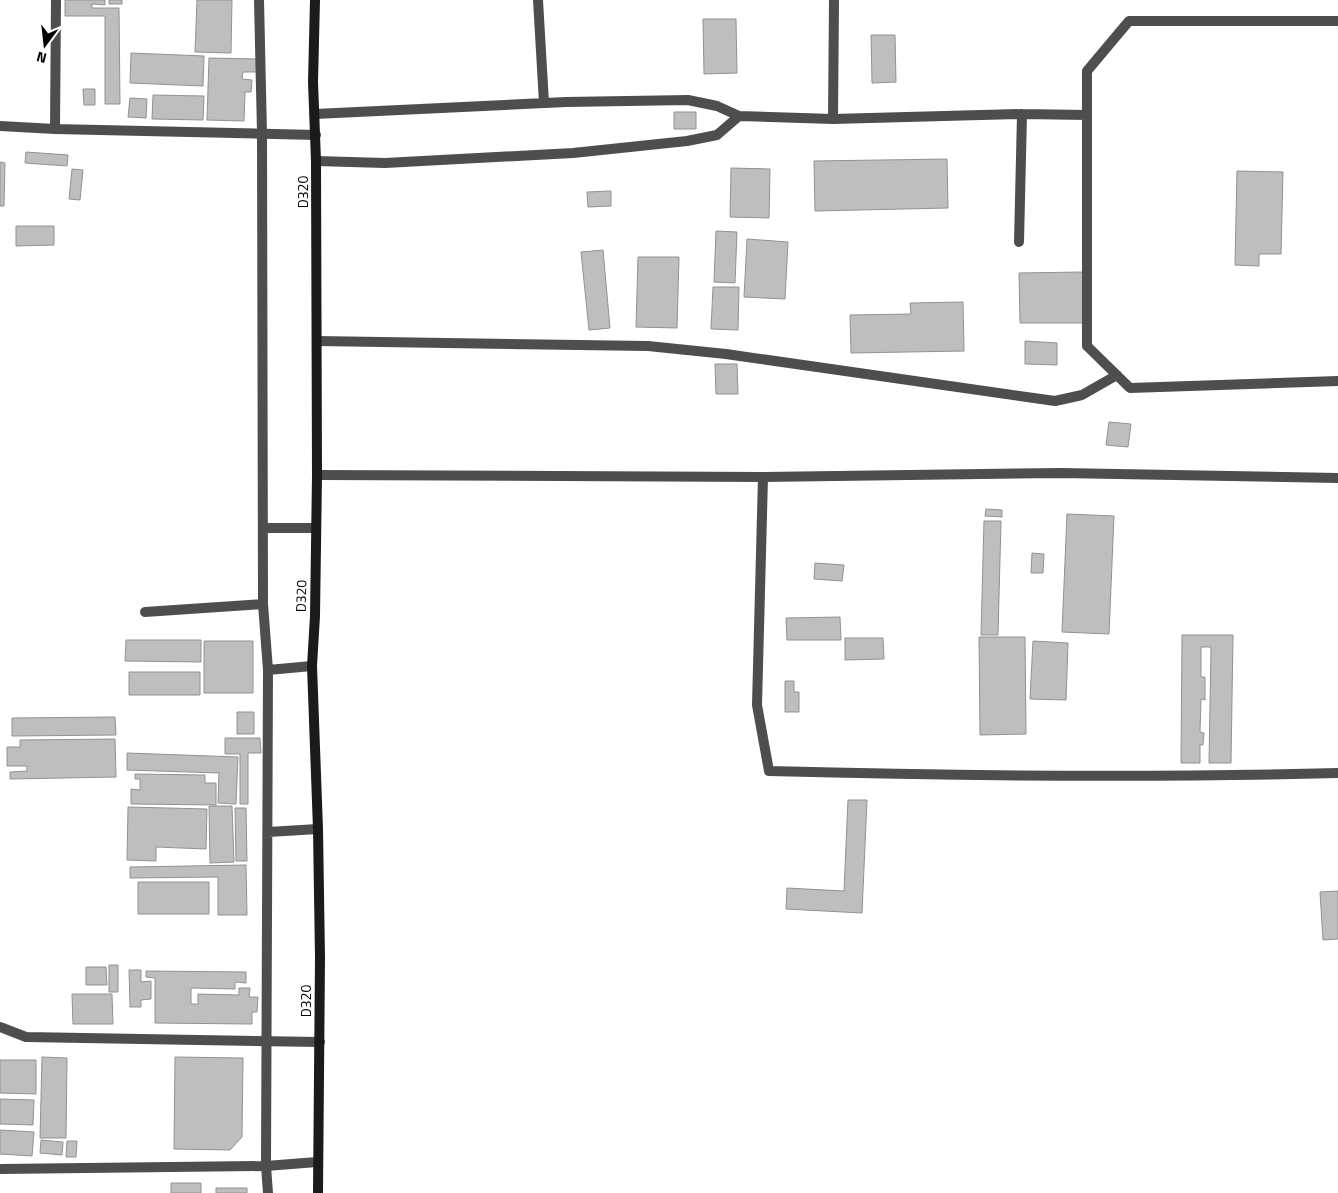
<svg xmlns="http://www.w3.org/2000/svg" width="1338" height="1193" viewBox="0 0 1338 1193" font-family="'Titillium Web',sans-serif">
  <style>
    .building { fill: #bebebe; stroke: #929292 }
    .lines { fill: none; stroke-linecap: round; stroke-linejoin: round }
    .lane { stroke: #4e4e4e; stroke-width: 10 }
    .street { stroke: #4e4e4e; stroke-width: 10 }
    .secondary { stroke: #1b1b1b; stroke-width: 10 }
    .labels { text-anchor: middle; stroke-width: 4; stroke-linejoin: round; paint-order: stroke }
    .street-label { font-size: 14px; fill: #000; stroke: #fff }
  </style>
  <rect width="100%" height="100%" fill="#fff"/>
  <path class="building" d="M65 0H105V5L92 4V8H119L120 104H105V16H65Z
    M109 0H122V4H109Z
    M197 0H232L231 53 195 52Z
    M703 19H736L737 73 704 74Z
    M871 35H895L896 82 872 83Z
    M131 53 204 56 203 86 130 83Z
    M209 58 258 59 257 72H243L242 79 252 80 251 92H245L244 121 207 120Z
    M83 89H95V105H84Z
    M153 95 204 96 203 120 152 119Z
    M130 98 147 99 146 118 128 117Z
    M674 112H696V129H674Z
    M26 152 68 155 67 166 25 163Z
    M947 159 948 208 815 211 814 161Z
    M0 162 5 163 4 206H0Z
    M731 168 770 169 769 218 730 217Z
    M72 169 83 170 80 200 69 199Z
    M1237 171 1283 172 1281 254H1259V266L1235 265Z
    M611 191V206L588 207 587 192Z
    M16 226H54V245L16 246Z
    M716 231 737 232 735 283 714 282Z
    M747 239 788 242 785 299 744 297Z
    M603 250 610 328 589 330 581 252Z
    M638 257H679L677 328 636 327Z
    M1083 272 1084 323H1020L1019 273Z
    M713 287H739L738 330 711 329Z
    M963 302 964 351 851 353 850 315 911 314 910 303Z
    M1025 341 1057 343V365L1025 364Z
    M715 364H737L738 394H716Z
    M1109 422 1131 424 1128 447 1106 445Z
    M986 509 1002 510V517L985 516Z
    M1067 514 1114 516 1109 634 1062 632Z
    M984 521H1001L998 635H981Z
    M1032 553 1044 554 1043 573H1031Z
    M815 563 844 565 842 581 814 579Z
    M840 617 841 640H787L786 618Z
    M1182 635H1233L1231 763H1209L1211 647H1201V677H1205V700L1201 699 1200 732 1204 733 1203 745H1200V763H1181Z
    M979 637H1025L1026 734 980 735Z
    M845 638H883L884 659 845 660Z
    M126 640H201V662L125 661Z
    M204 641H253V693H204Z
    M1033 641 1068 643 1066 700 1030 699Z
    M129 672H200V695H129Z
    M785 681H794V692H799V712H785Z
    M237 712H254V734H237Z
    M115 717 116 735 12 736V718Z
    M225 738H260L261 753H248V804H240V754H225Z
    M115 739 116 777 10 779V772L27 771V766H7V747H20V740Z
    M127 753 238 757 236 804 218 803 219 773 127 770Z
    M135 774 205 775V783H216V805L131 804V789L140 790V779H135Z
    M848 800H867L862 913 786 909 787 888 844 891Z
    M209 806H232L234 862 210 863Z
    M128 807 207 809 206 849 156 847V861L127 860Z
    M235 808H246L247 861H236Z
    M246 865 247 915H218V877L130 878V867Z
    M138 882H209V914H138Z
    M1338 891V939L1323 940 1320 892Z
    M109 965H118V992H109Z
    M86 967H106L107 985H86Z
    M129 970H141V982L151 981V999L141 1000V1007H130Z
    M146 971 246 972V983L235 982V989L191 988V1004H198V994L239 995V988H250L249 997H258L257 1012H252V1024L155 1023V978L146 977Z
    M72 994H112L113 1024H73Z
    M42 1057 67 1058 66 1138H40Z
    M175 1057 243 1058 242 1137 230 1150 174 1149Z
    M0 1060H36V1094L0 1093Z
    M0 1099 34 1100 33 1125 0 1124Z
    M0 1130 34 1132 32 1156 0 1154Z
    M41 1140 63 1142 62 1155 40 1153Z
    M67 1141H77L76 1157H66Z
    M171 1183H201V1193H171Z
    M216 1188H247V1193H216Z"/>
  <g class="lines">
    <path class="lane" d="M259 0 262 133 263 604 268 670 266 1166 268 1193
      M538 0 544 103
      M1338 21H1129L1087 71V346L1130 388 1338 381
      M315 114 566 102 688 100 717 106 739 116 717 135 687 141 573 153 385 163 316 161
      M739 116 833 119 1022 114 1087 115
      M833 119 834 0
      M1019 242 1022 114
      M317 341 648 346 726 354 1055 401 1082 395 1117 375
      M263 528H316
      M145 612 263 604
      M268 670 312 666
      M268 832 318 829"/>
    <path class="street" d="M0 126 55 129 316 135
      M55 129 56 0
      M317 475 763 477 1061 473 1338 478
      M763 477 757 705 769 771C959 776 1149 778 1338 773
      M0 1027 26 1037 320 1042
      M0 1169 266 1166 317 1162"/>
    <path class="secondary" d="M315 0 313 82 316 161 317 475 315 616 312 666 318 829 320 958 318 1193"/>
  </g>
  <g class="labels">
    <g class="street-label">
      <text transform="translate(303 192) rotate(-90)" y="5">D320</text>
      <text transform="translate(301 596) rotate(-89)" y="5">D320</text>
      <text transform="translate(306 1001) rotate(-90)" y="5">D320</text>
    </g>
  </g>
  <g transform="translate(45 45) rotate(195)" stroke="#ffffff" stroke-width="4" paint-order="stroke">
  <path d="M0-4L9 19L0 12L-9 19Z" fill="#000000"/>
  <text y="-8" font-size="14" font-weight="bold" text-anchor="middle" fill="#000000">N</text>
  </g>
</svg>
